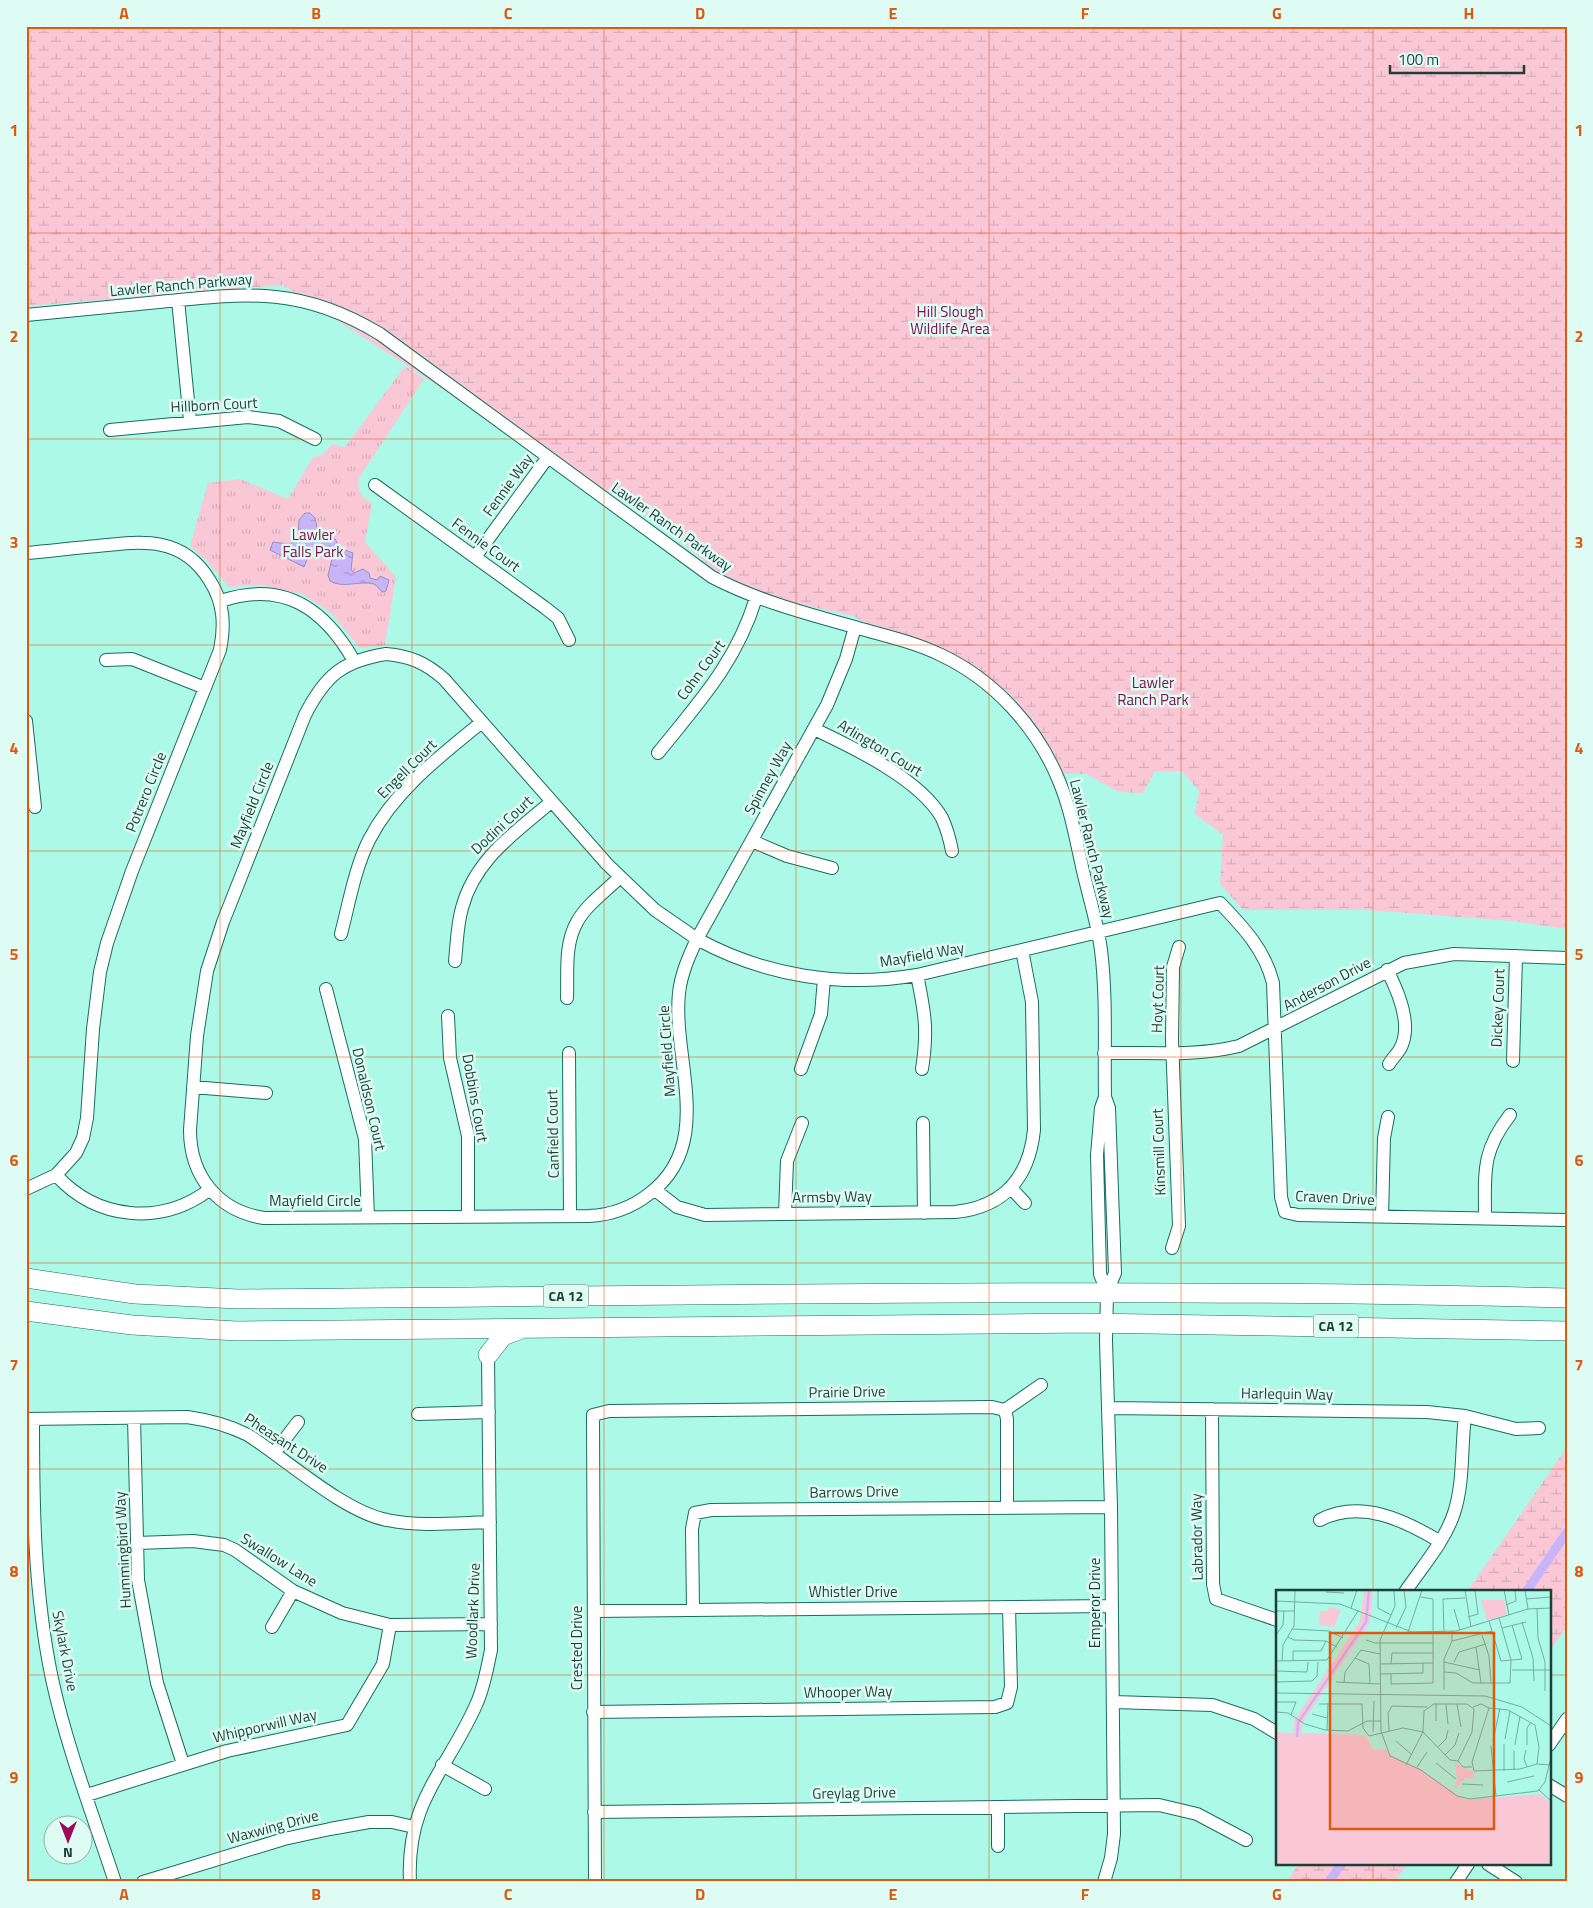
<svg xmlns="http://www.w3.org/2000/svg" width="1593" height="1908" viewBox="0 0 1593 1908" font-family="'Titillium Web',sans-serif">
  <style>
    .grass { fill: url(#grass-tufts) }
    .wetland { fill: url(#wetland-marsh) }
    .water { fill: url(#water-ripples); stroke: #9691c0 }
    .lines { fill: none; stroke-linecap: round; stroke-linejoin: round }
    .canal { stroke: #c9b4fa; stroke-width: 9 }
    .minor-casing { stroke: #1a6c5e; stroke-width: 14 }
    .highway-casing { stroke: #1a6c5e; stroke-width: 20 }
    .minor { stroke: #fff; stroke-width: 12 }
    .highway { stroke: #fff; stroke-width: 19 }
    .grid { fill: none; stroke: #de580e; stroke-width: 1; stroke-opacity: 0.55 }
    .labels { text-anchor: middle; stroke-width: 5; stroke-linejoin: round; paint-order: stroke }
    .shield { fill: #defcf4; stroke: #587770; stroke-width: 1 }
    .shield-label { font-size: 14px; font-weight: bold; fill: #1e3e37 }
    .street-label { font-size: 15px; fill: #1e3e37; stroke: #defcf4 }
    .park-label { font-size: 15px; fill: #88114b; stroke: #defcf4 }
    .inset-river { fill: none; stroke: #c9b4fa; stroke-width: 2.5 }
    .inset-road { fill: none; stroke: #73aea1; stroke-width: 1 }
    .view { fill: #de580e; fill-opacity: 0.15; stroke: #de580e; stroke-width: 2.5 }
    .inset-edge { fill: none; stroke: #1e3e37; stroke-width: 2.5 }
    .neatline { fill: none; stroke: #de580e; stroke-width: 2 }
    .grid-label { font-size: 16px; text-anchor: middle; font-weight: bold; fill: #de580e }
  </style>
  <defs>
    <pattern id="grass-tufts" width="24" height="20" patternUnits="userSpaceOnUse" patternTransform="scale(1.25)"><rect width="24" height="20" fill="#fac7d7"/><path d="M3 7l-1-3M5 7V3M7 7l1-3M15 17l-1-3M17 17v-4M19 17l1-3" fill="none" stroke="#d6acb9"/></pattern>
    <pattern id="wetland-marsh" width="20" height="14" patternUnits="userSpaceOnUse" patternTransform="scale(1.25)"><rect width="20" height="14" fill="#fac7d7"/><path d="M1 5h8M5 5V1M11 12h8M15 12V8" fill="none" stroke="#d6acb9"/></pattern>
    <pattern id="water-ripples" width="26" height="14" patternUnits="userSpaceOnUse" patternTransform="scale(1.25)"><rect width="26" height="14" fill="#c9b4fa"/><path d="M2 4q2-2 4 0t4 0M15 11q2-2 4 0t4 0" fill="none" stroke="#a394cb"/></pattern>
  </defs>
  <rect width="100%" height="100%" fill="#acf9e7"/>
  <path class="grass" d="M405 366 424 379 359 478C357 490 360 498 372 503L365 542 396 577 385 645 360 648 330 612 302 594 262 585 229 587 206 560 190 546 208 483 240 479 288 499 313 457 322 455 332 444 345 447Z"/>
  <path class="wetland" d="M26 26H1567V929L1512 921 1366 910H1243L1220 884 1223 835 1195 814 1199 791 1182 771H1155L1143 793 1119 792 1086 774H1051L1036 730 965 676 853 616 741 591 649 516 495 423 283 285 26 306Z
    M1567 1447V1626L1549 1652V1592H1467Z
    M1298 1864H1407L1395 1882H1287Z"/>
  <path class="water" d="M305 513H310L315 518 319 536 335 539 340 548 353 553 351 569 354 573 363 569 369 573 370 578 377 580 380 576 389 580 386 591 383 592C379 590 378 586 374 584 360 580 343 589 330 581L328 575 332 559 326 548 317 546 310 552 304 567 270 550 273 542 289 544 298 541 299 520Z"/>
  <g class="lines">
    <path class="canal" d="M1526 1592 1567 1532
      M1329 1882 1341 1864"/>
    <g class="minor-casing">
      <path id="minor" d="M178 300 190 421
        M26 315C71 311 115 306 159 302 247 293 301 286 380 334L712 577C758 601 808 614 858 628 886 636 914 642 941 655 994 680 1037 727 1059 781 1070 807 1075 835 1081 862 1087 891 1097 920 1101 950 1107 998 1104 1049 1105 1097L1109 1108 1115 1273 1107 1292 1106 1341 1111 1507 1114 1834 1111 1858 1104 1882
        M110 430 248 417 279 421 315 439
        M375 485 544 607 558 618 569 640
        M26 553C50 551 74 548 98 546 143 541 183 536 210 581 224 603 225 625 220 650L132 871 107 943 100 972 93 1029 87 1118 83 1138 76 1153 56 1175 26 1189
        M475 557 548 457
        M221 601C283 580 324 608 354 661
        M855 627 846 659 827 705 697 939C765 976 841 988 917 975L1220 903C1243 927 1265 950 1273 983L1281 1197 1285 1212 1298 1215 1567 1220
        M386 654C410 656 426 663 444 679L607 864 655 910 697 939C689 956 681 974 679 993 672 1060 716 1144 649 1194 631 1208 612 1215 589 1216L264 1218C218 1211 190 1176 190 1130L197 1036 207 971 223 922 305 715C325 676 342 661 386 654Z
        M106 660 132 659 205 688
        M26 721 35 807
        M814 729C854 748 920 779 942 818 947 829 950 840 952 851
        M658 753C699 702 736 663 756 598
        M752 841 787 856 832 868
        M341 934C349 903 355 868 369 840 394 791 440 756 482 722
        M455 961C457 943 457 925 462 908 475 859 515 833 551 802
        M1387 970C1398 991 1413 1026 1400 1049 1397 1054 1392 1059 1389 1064
        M917 975C925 1013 928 1031 922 1069
        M326 989 365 1139 368 1217
        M567 998C568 973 564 945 577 922 586 905 606 891 620 877
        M448 1016 450 1058 468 1136V1216
        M569 1053 570 1215
        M1104 1053C1150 1052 1194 1057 1239 1046L1404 963 1454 954 1567 958
        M1513 1061 1516 956
        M801 1069 821 1014 824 979
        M193 1087 266 1093
        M1105 1097 1101 1108 1097 1155 1100 1274 1107 1292
        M923 1123 924 1213
        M56 1175C97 1220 161 1226 209 1190
        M1011 1188 1025 1203
        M655 1190 677 1207 705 1215 955 1212C1004 1207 1029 1178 1034 1130L1032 1002 1022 950
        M785 1214 787 1161 802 1123
        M1382 1217 1384 1138 1388 1117
        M1485 1218C1485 1173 1481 1152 1510 1115
        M1172 1248 1179 1226 1172 1040 1173 967 1179 947
        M1109 1408 1427 1412 1465 1416 1516 1429 1539 1428
        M1212 1409 1213 1584 1216 1599 1277 1620
        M1005 1410 1041 1385
        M418 1414 489 1412
        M134 1418 138 1580 157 1683 183 1764
        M26 1419 187 1417C209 1420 228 1425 248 1435 287 1460 344 1512 387 1520 420 1527 457 1523 490 1522
        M33 1419C33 1506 34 1593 52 1679 67 1748 93 1815 115 1882
        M275 1452 298 1422
        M1320 1520C1361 1499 1404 1520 1439 1541
        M137 1543 193 1541 224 1545 235 1550 293 1591 342 1613 390 1625 491 1624
        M1405 1592C1422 1567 1445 1541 1454 1513 1464 1483 1461 1448 1465 1416
        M693 1610 692 1529 695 1513 711 1510 1111 1507
        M594 1611 1112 1606
        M272 1627 293 1591
        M1113 1702 1212 1705 1254 1719 1277 1733
        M593 1712 995 1707 1007 1703 1011 1687 1009 1607
        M1549 1745 1567 1719
        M442 1765 485 1789
        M1549 1785 1567 1796
        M87 1795 227 1751 347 1725 383 1664 390 1625
        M998 1808V1846
        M594 1812 1159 1805 1197 1814 1246 1840
        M1488 1864 1516 1882
        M143 1882 284 1839 330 1829 369 1822H392L414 1827
        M410 1882C406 1801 446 1772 476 1705 484 1688 487 1669 491 1650L488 1355
        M595 1882 593 1415 609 1411 992 1407 1005 1410 1007 1419V1507
        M1456 1882 1468 1864"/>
    </g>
    <g class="highway-casing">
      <path id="highway" d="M26 1278 135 1294 238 1299C681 1296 1124 1287 1567 1298
        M26 1311 132 1325 237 1331 1088 1323 1567 1331
        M488 1355 503 1336 519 1330"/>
    </g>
    <use href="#minor" class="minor"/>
    <use href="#highway" class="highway"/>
  </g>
  <path class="grid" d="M220 26V1882M412 26V1882M604 26V1882M796 26V1882M989 26V1882M1181 26V1882M1373 26V1592M26 233H1567M26 439H1567M26 645H1567M26 851H1567M26 1057H1567M26 1263H1567M26 1469H1567M26 1675H1277M1549 1675H1567M1373 1864V1882"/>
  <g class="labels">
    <g class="shield">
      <rect x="543.5" y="1284.5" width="45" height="23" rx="4"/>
      <rect x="1313.5" y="1314.5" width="45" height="23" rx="4"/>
    </g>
    <g class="shield-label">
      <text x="566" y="1301">CA 12</text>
      <text x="1336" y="1331">CA 12</text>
    </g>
    <g class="street-label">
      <text transform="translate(181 285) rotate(-5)" y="5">Lawler Ranch Parkway</text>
      <text transform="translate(214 405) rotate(-3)" y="5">Hillborn Court</text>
      <text transform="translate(508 485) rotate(-54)" y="5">Fennie Way</text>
      <text transform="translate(672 527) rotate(35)" y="5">Lawler Ranch Parkway</text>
      <text transform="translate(486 545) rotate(36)" y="5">Fennie Court</text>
      <text transform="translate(701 670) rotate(-54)" y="5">Cohn Court</text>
      <text transform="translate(880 748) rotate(31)" y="5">Arlington Court</text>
      <text transform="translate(407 769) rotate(-45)" y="5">Engell Court</text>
      <text transform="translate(768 778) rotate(-61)" y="5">Spinney Way</text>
      <text transform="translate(146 792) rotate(-68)" y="5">Potrero Circle</text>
      <text transform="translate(252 805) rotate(-68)" y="5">Mayfield Circle</text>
      <text transform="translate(502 825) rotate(-43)" y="5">Dodini Court</text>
      <text transform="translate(1092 849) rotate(76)" y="5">Lawler Ranch Parkway</text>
      <text transform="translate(922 955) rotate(-10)" y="5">Mayfield Way</text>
      <text transform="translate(1327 984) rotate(-28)" y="5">Anderson Drive</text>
      <text transform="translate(1158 999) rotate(-88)" y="5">Hoyt Court</text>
      <text transform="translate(1498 1008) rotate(-88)" y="5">Dickey Court</text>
      <text transform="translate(667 1051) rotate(-94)" y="5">Mayfield Circle</text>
      <text transform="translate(475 1098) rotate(80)" y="5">Dobbins Court</text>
      <text transform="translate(369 1099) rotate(77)" y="5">Donaldson Court</text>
      <text transform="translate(553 1134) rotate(-91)" y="5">Canfield Court</text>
      <text transform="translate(1159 1152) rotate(-92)" y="5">Kinsmill Court</text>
      <text transform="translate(832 1197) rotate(-1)" y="5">Armsby Way</text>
      <text transform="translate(1335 1198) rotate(3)" y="5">Craven Drive</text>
      <text x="315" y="1206">Mayfield Circle</text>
      <text transform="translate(847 1392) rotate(-1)" y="5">Prairie Drive</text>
      <text transform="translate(1287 1394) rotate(1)" y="5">Harlequin Way</text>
      <text transform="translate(286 1443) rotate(33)" y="5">Pheasant Drive</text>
      <text transform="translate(854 1492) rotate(-1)" y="5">Barrows Drive</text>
      <text transform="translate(1197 1537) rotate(-91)" y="5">Labrador Way</text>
      <text transform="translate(123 1550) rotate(-93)" y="5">Hummingbird Way</text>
      <text transform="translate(279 1560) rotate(32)" y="5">Swallow Lane</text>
      <text x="853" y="1597">Whistler Drive</text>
      <text transform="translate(1095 1603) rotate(-90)" y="5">Emperor Drive</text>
      <text transform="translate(473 1611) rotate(-88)" y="5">Woodlark Drive</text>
      <text transform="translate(577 1648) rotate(-90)" y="5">Crested Drive</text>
      <text transform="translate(65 1651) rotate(79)" y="5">Skylark Drive</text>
      <text transform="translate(848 1692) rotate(-1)" y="5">Whooper Way</text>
      <text transform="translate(265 1726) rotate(-13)" y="5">Whipporwill Way</text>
      <text transform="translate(854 1793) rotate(-1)" y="5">Greylag Drive</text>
      <text transform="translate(273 1827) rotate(-15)" y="5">Waxwing Drive</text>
    </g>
    <g class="park-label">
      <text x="950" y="317">Hill Slough<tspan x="950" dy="17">Wildlife Area</tspan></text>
      <text x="313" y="540">Lawler<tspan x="313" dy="17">Falls Park</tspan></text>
      <text x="1153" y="688">Lawler<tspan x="1153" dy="17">Ranch Park</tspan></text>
    </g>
  </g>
  <g transform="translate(1276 1590)">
    <rect width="275" height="275" fill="#acf9e7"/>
    <path d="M205 10H228L231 24 211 31ZM53 17 65 20 58 37 43 35 44 21H51ZM179 173 199 183 197 189 189 188 177 201 181 190Z" fill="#fac7d7"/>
    <path d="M88 0H97L94 32 27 132 25 143 90 145 97 160 110 159 112 164 142 178 189 210 264 204 275 213V275H0V142L17 143 18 131 84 31Z" fill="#fac7d7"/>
    <path class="inset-river" d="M21 147 22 133 90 32 93 0"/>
    <path class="inset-road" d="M106 0 102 1V18L115 25M118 0 119 16 104 50 105 141 114 166 145 180 181 206 194 209 262 201 269 192 275 167M189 0 195 37M228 0 233 25M249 0 252 19M50 2 68 3M250 9 275 7M0 11 64 14 136 42 180 41 252 19 275 18M230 15 240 11 239 0M75 18 81 0M261 18 262 48 269 72V101M178 19 184 40M0 21H19M192 27 202 24 199 0M213 31 225 71 246 69 236 35M246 32 257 68 258 91M120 38 130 17 128 0M226 38 250 32M17 39 53 41 67 48M132 42 146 0M168 42 167 9 189 8M0 45 7 35 8 21M206 45 213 66 215 93M12 47 18 50 50 51 61 57M90 50 99 53H157M176 51 216 41M200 57 205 93M79 68 93 74 94 94M0 71 51 70 82 21M6 71 7 55 18 36 19 0M17 71V61H45L50 51M168 72 204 80M178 72 183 62 210 54M104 74 157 73M115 74 116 63H157M236 80H275M0 81 31 82 32 72M168 82 180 83 197 93H234L235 70 223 28M104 84 147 83V73M115 84V94L157 93V9L145 7M0 92 36 91 41 86 42 72M60 92 104 94M68 93 69 82 85 60 104 64M168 100V69L176 51V41M0 103 209 106 246 117 275 136M0 112H20L15 125M43 114H86L87 138 93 146 127 138 147 142 130 175M158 114H191L198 119 196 142 182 171 174 170 147 142 148 121ZM160 114V131M170 114 172 134M181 114 185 137M197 117 205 114 213 118M0 122 12 123 29 134 49 140 72 141 91 131H105M36 124 51 128M51 140 52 113M113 141 112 123 116 116 151 117M97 142 98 111M229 149 234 121M120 151 135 164M217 151 224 118M228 154V181M239 155 244 126M251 155V138L255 132M215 156 220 206M162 157 170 149 172 140M250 160 248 169 251 177M238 161V180M169 165 179 155 183 143M182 171 187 177H196M160 173 180 189M261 174 263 157 259 135 232 120 213 118 196 172 198 181 244 179 261 174 275 175M141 177 151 162M231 192 258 186M186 194 207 195M263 200 275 211"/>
    <path class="view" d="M54 43H218V239H54Z"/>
    <rect width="275" height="275" class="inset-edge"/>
  </g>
  <rect width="1593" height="1908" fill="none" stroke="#defcf4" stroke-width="55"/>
  <g transform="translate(68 1840) rotate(180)"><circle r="24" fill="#defcf4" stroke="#91b0a8"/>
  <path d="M0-4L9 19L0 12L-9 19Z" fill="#9d0a56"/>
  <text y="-8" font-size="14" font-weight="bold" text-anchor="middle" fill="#1e3e37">N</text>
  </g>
  <path d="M1390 65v8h134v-8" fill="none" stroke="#1e3e37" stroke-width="2.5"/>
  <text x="1398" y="65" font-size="15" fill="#1e3e37" stroke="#defcf4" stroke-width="4" paint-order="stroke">100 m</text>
  <rect x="28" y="28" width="1538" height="1852" class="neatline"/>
  <g class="grid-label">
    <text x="124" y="19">A</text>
    <text x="316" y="19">B</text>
    <text x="508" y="19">C</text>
    <text x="700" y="19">D</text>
    <text x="893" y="19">E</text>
    <text x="1085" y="19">F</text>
    <text x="1277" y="19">G</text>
    <text x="1469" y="19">H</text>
    <text x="14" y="136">1</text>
    <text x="1579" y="136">1</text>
    <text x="14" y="342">2</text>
    <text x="1579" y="342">2</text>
    <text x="14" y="548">3</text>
    <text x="1579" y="548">3</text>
    <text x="14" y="754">4</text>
    <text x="1579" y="754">4</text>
    <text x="14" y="960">5</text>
    <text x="1579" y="960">5</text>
    <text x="14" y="1166">6</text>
    <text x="1579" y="1166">6</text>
    <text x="14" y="1371">7</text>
    <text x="1579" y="1371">7</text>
    <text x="14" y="1577">8</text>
    <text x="1579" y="1577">8</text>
    <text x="14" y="1783">9</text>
    <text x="1579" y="1783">9</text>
    <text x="124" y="1900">A</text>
    <text x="316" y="1900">B</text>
    <text x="508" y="1900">C</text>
    <text x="700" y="1900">D</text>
    <text x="893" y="1900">E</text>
    <text x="1085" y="1900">F</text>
    <text x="1277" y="1900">G</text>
    <text x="1469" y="1900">H</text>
  </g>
</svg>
